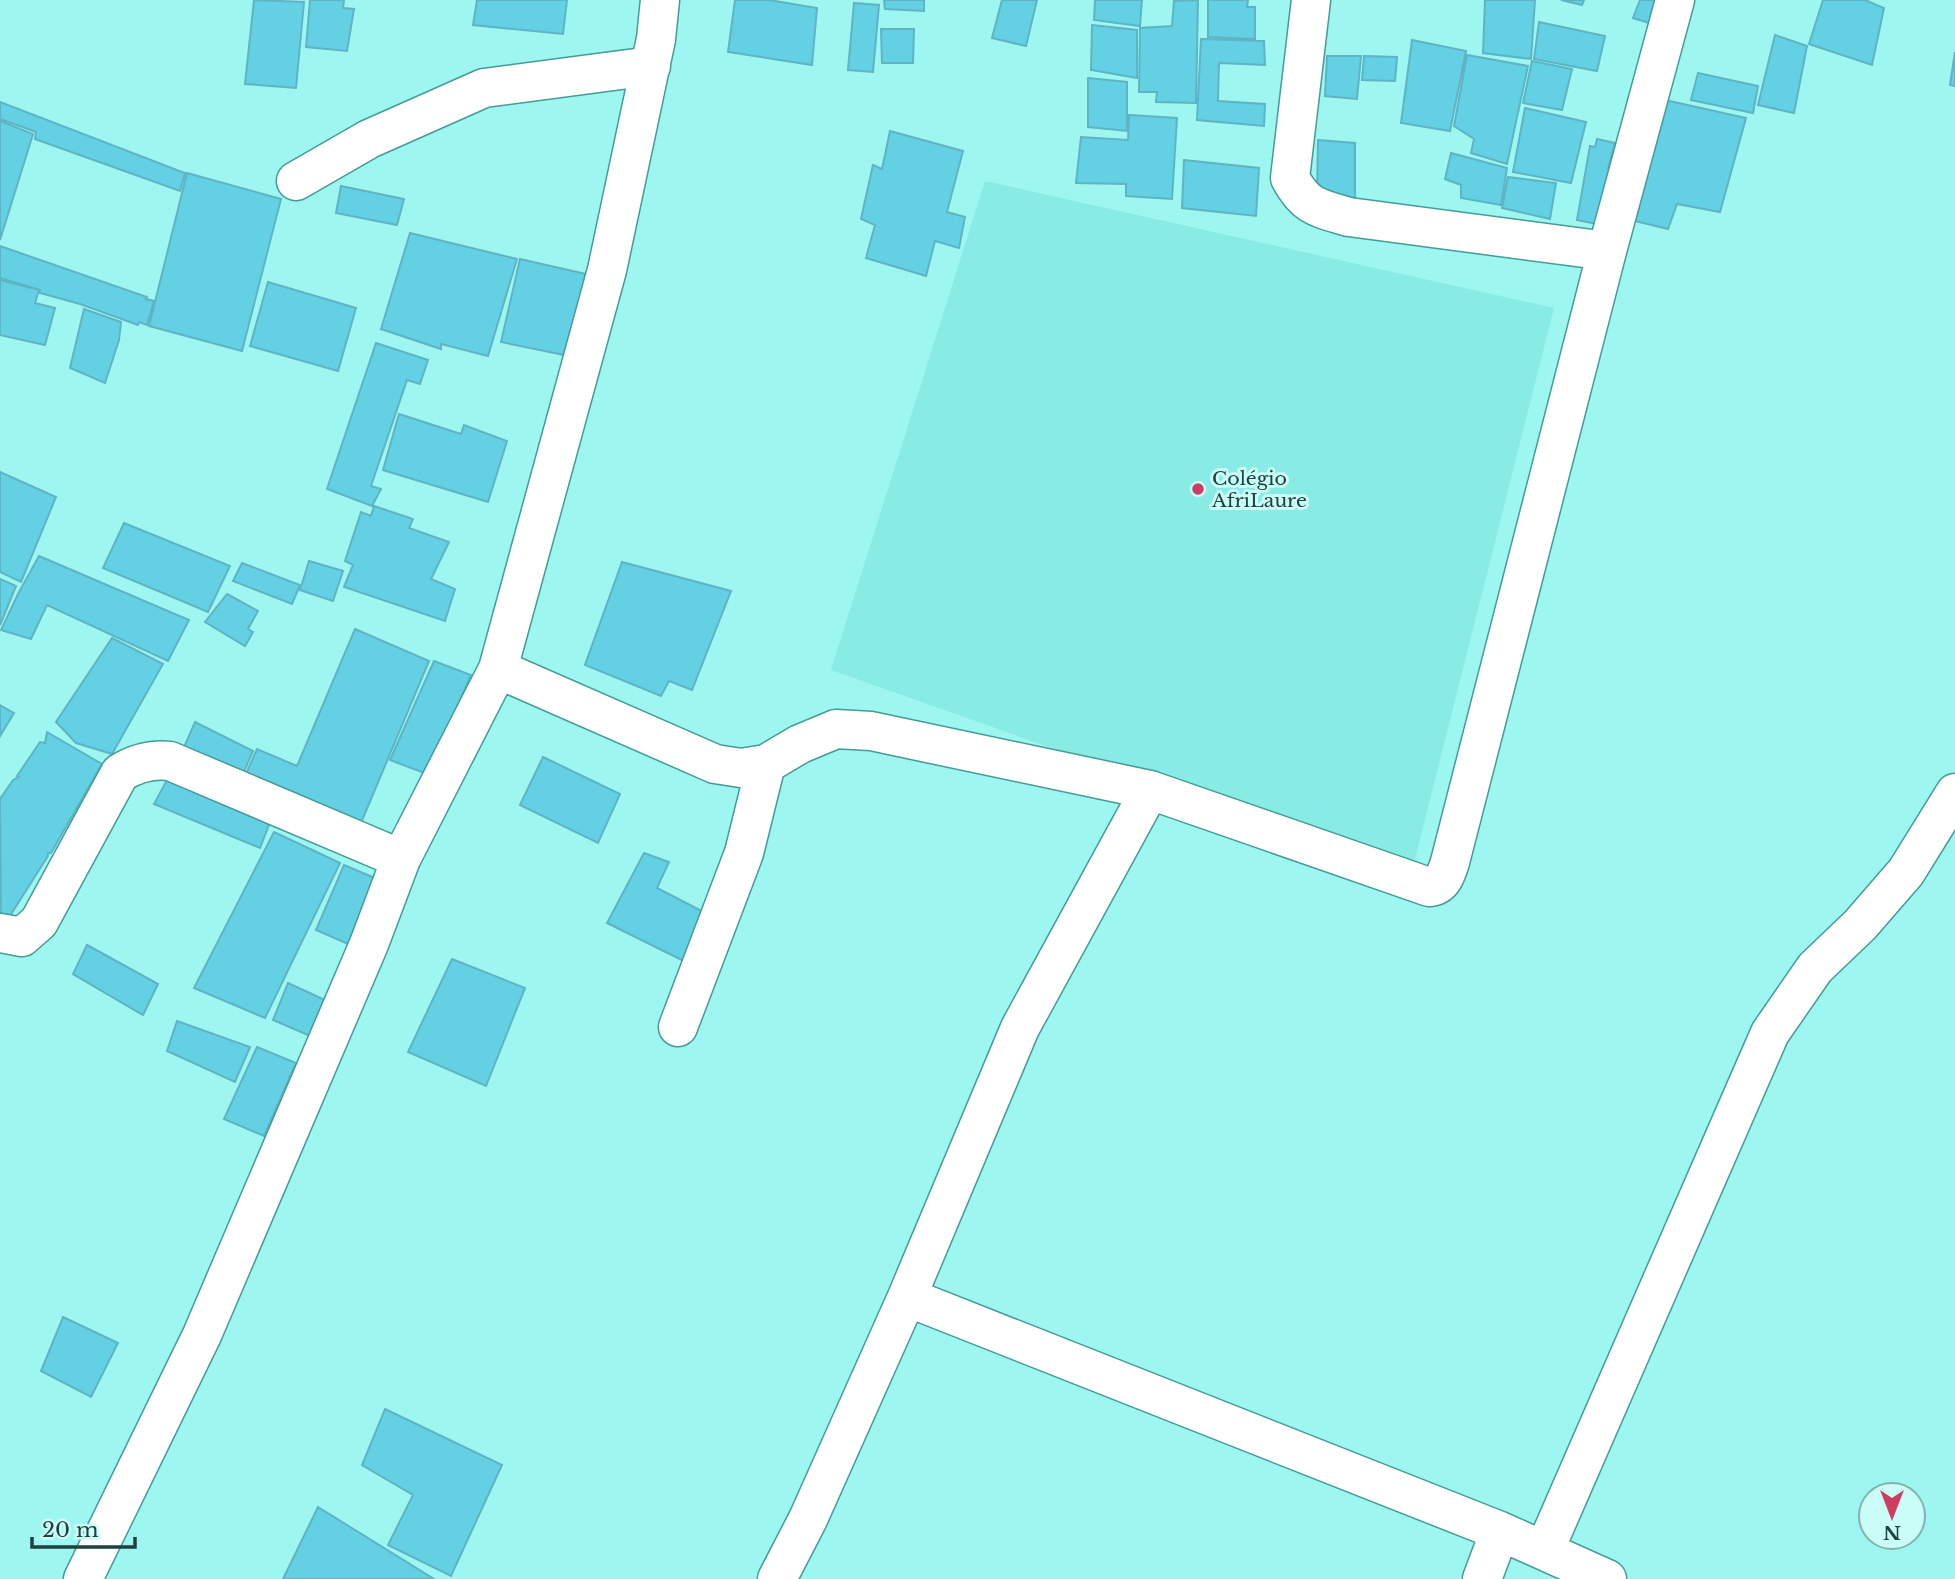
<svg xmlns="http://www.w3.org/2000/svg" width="1955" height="1579" viewBox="0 0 1955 1579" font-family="'Libre Baskerville',serif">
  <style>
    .built { fill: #88ebe4 }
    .building { fill: #64d0e3; stroke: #5eb4c3; stroke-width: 2 }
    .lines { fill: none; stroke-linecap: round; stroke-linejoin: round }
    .minor-casing { stroke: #439c97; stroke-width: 41 }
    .minor { stroke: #fff; stroke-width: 38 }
    .poi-dot { fill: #cc3d61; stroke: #cafcf8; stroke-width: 2.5 }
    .labels { text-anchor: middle; stroke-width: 6; stroke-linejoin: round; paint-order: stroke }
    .poi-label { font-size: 19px; fill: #1d4240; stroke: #cafcf8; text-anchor: start }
  </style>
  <rect width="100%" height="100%" fill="#9ef6f0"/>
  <path class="built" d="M985 181 1554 308 1411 875 831 670Z"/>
  <path class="building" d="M254 0 304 2 296 88 245 84Z
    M310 0H344L343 8 354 9 347 51 306 47Z
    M477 0H567L563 34 473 25Z
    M735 0H769L817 8 812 65 728 52Z
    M884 0H924V11L885 9Z
    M1002 0H1037L1026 46 992 38Z
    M1095 0H1142L1140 26 1094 20Z
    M1198 0 1196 103 1156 102 1157 92H1139L1140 28 1172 26 1174 1Z
    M1208 0H1248L1247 7H1255V39L1208 37Z
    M1485 0H1535L1531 59 1483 53Z
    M1561 0H1584L1582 5Z
    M1640 0H1667L1659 26 1633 18Z
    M1823 0H1865L1884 8 1872 65 1809 44Z
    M854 3 879 5 873 72 848 70Z
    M1539 22 1605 36 1597 71 1534 59Z
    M1092 25 1137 30V78L1091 70Z
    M881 29H914L913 63H882Z
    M1775 35 1807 46 1794 113 1758 105Z
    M1201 39 1264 41 1265 65 1219 63 1218 101 1265 104 1264 126 1197 120Z
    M1412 40 1466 51 1450 131 1401 123Z
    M1955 52V86L1950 85Z
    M1467 55 1528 66 1507 164 1471 153 1474 139 1454 126Z
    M1327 56H1361L1357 99 1325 96Z
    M1364 56 1397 57 1395 81 1362 80Z
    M1532 61 1572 69 1562 110 1523 103Z
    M1698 73 1758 86 1753 113 1691 100Z
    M1088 78 1127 82V131L1088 127Z
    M1665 100 1746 118 1720 212 1677 204 1668 229 1635 221Z
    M0 102 185 173 180 191 35 139 36 132 0 119Z
    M1525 108 1586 122 1571 183 1513 172Z
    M1129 115 1177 118 1172 199 1126 196V184L1076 183 1081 137 1128 140Z
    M0 121 33 134 0 240Z
    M890 131 963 151 947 212 965 217 959 248 935 241 926 276 866 258 875 225 861 219 873 165 882 169Z
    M1597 139 1615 143 1608 169 1611 172 1597 224 1577 220 1590 146 1595 147Z
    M1318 140 1355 143V200L1317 196Z
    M1451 153 1507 168 1501 205 1461 198V185L1445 179Z
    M1184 160 1259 168 1256 216 1182 208Z
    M187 173 281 199 242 351 149 326Z
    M1508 177 1556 183 1550 219 1502 208Z
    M341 186 404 199 397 225 336 213Z
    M410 233 517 259 488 356 441 344V349L381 329Z
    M0 246 147 297 146 299 154 301 147 325 139 322 138 325 80 304 40 293V290L0 278Z
    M520 259 586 274 569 356 501 342Z
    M0 280 39 290 35 303 55 308 45 345 0 335Z
    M268 282 356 308 338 371 250 346Z
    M84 309 121 322 119 340 105 383 70 368Z
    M376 343 428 360 420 384 407 380 371 486 381 489 372 506 327 489Z
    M399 414 461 434 464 425 507 441 488 502 383 470Z
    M0 472 56 497 21 582 0 572Z
    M374 506 413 519 409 528 449 542 431 579 455 589 445 621 344 587 353 565 345 561 361 512 371 516Z
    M124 523 230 566 208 612 103 568Z
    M39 556 189 620 168 661 47 605 31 639 1 630 18 594Z
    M309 561 343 571 333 601 300 590Z
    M622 562 731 591 692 690 669 681 661 696 585 665Z
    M242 563 300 585 292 604 233 581Z
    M0 579 16 586 0 625Z
    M227 594 258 611 248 629 253 632 245 646 205 622Z
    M355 629 429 661 361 823 246 774 257 749 297 766Z
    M112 638 163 664 112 754 76 743 56 722Z
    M434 661 471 675 427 774 390 760Z
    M0 705 14 713 0 736Z
    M195 722 253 751 237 788 178 761Z
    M47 732 102 764 51 853H48V856L1 930 0 799 13 780 19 777 17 776 40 742 45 743Z
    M543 757 620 794 598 843 520 805Z
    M173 769 274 812 260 848 154 804Z
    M274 832 340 863 265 1018 194 988Z
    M644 853 669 862 657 888 727 924 710 974 607 923Z
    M344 865 375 878 348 944 316 930Z
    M87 945 158 984 143 1015 73 974Z
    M452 959 525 988 486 1086 408 1052Z
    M288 983 325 1000 310 1036 273 1020Z
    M177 1021 250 1047 235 1082 167 1051Z
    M257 1047 296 1063 264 1136 224 1119Z
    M63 1317 118 1343 91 1397 41 1371Z
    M385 1409 502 1465 451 1576 388 1545 413 1495 362 1465Z
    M318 1507 434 1579H283Z"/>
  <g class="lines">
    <g class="minor-casing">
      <path id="minor" d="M1311 0 1290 178C1306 208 1319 208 1349 217L1607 251
        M296 181 369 139 484 88 651 66
        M498 669 715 764 741 768 766 764 800 744 836 729 871 731 1150 790 1429 887C1443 886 1446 874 1450 862L1607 251 1675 0
        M0 933 22 937 39 922 120 773C136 763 152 759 170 761L401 859
        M678 1027 744 853 766 764
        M907 1297 1500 1531 1607 1579
        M1545 1549 1770 1033 1815 968 1860 925 1906 872 1955 793
        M83 1579 202 1335 369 944 401 859 498 669 607 270 656 39 660 0
        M777 1579 808 1519 907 1297 1020 1028 1150 790
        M1482 1579 1500 1531"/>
    </g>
    <use href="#minor" class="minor"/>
  </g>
  <circle class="poi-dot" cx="1198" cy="489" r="7"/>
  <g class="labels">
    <g class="poi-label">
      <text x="1212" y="485">Colégio<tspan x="1212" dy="22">AfriLaure</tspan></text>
    </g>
  </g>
  <g transform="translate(1892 1516) rotate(180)"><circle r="33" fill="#cafcf8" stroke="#85b2ae" stroke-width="2"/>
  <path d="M0-5L12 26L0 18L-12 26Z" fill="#cc3d61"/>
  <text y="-10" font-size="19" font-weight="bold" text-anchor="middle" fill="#1d4240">N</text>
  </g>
  <path d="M32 1537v10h103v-10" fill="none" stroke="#1d4240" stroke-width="3.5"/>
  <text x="42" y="1537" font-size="21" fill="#1d4240" stroke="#cafcf8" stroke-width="5" paint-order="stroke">20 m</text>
</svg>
